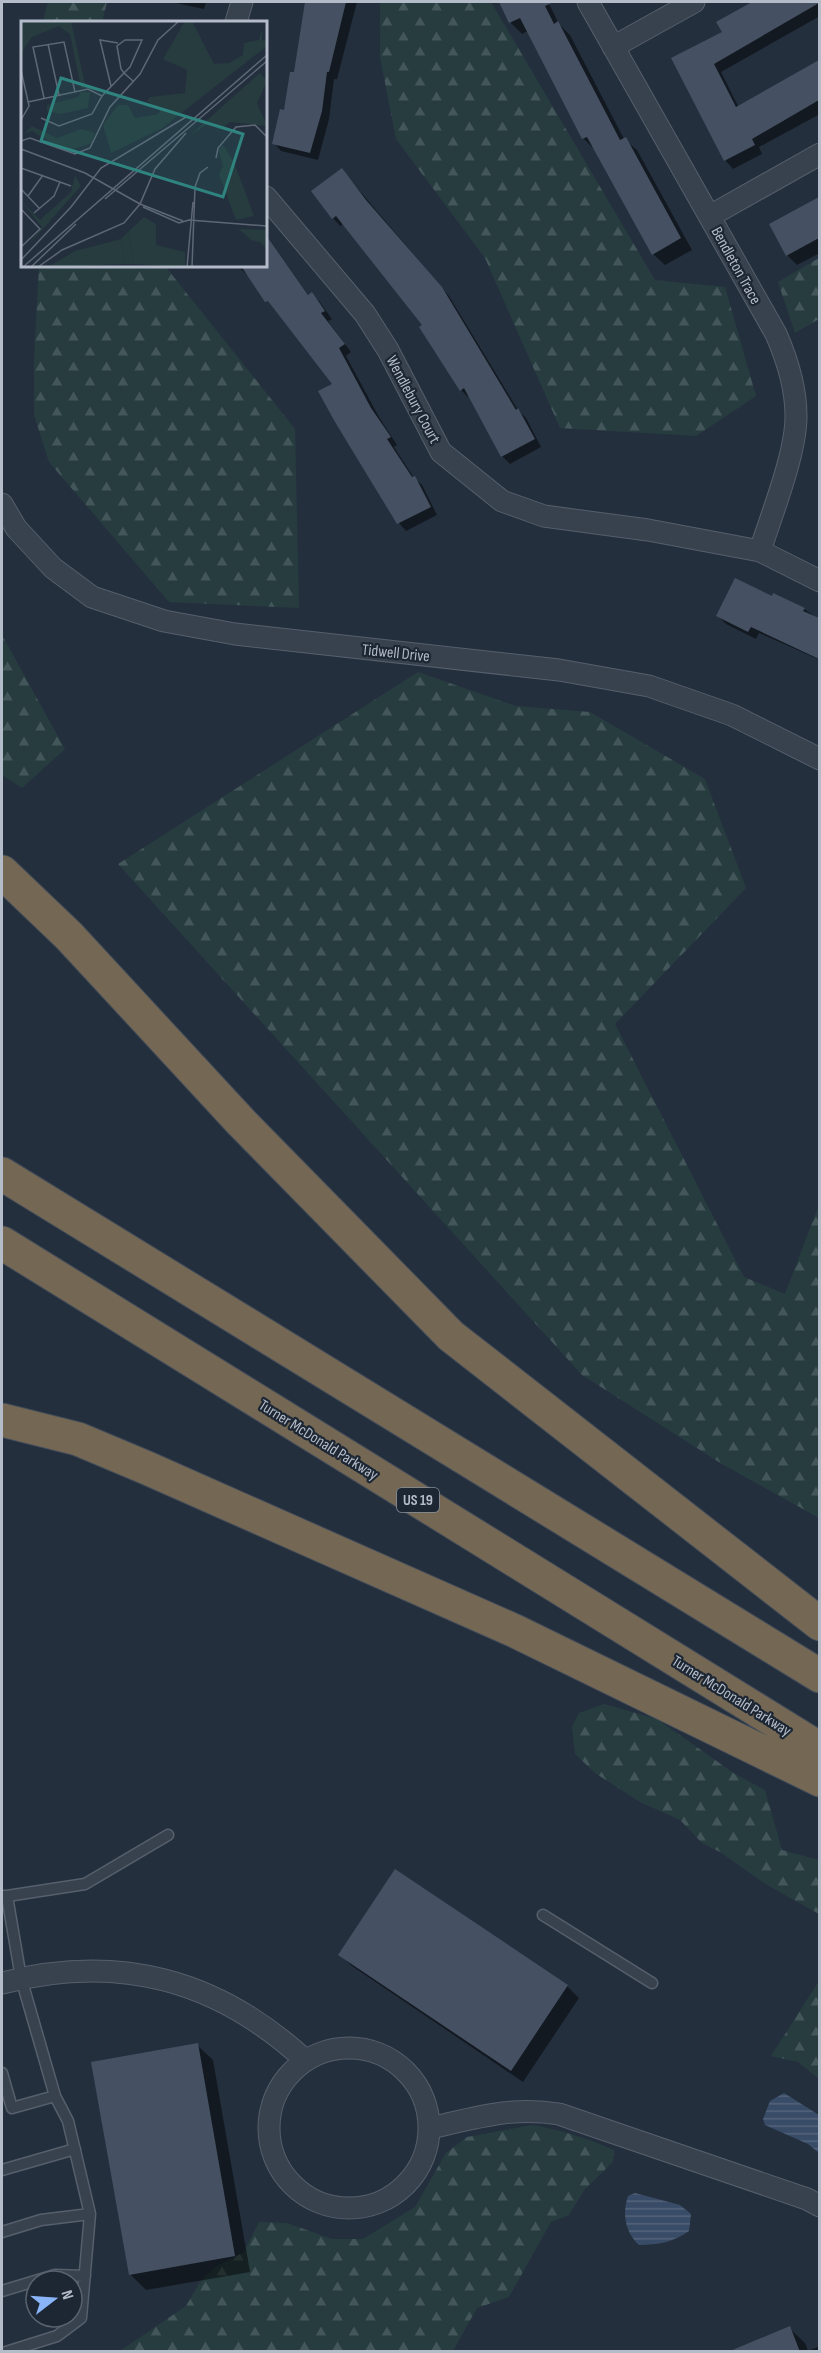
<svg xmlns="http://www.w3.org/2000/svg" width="821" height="2353" viewBox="0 0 821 2353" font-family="'Sofia Sans Condensed',sans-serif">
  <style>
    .forest { fill: url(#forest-firs) }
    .water { fill: url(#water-rules) }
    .shadow { fill: #0007 }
    .building { fill: #455162 }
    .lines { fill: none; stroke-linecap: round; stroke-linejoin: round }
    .lane-casing { stroke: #565f6c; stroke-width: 13 }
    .street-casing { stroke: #565f6c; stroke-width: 23 }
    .highway-casing { stroke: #434c59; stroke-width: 35 }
    .lane { stroke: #38414e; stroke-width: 10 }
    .street { stroke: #38414e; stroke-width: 21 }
    .highway { stroke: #746855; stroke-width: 33 }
    .labels { text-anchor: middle; stroke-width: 4.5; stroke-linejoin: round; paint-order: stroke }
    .shield { fill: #1d2633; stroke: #878f9c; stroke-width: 1.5 }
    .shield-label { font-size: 15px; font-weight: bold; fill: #b4bcc9 }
    .street-label { font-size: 16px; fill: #b4bcc9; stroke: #1d2633 }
    .inset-road { fill: none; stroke: #5e6776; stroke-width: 1.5 }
    .view { fill: #308480; fill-opacity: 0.15; stroke: #308480; stroke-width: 3 }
    .inset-edge { fill: none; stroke: #b4bcc9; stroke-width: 3 }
  </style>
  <defs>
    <pattern id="forest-firs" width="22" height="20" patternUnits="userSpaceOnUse" patternTransform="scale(1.5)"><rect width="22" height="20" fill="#263c3f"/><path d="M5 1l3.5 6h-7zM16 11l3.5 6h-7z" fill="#435659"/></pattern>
    <pattern id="water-rules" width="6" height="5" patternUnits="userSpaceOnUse" patternTransform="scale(1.5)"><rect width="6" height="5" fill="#394c67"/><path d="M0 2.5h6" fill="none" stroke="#53647b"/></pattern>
  </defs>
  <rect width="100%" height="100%" fill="#242f3e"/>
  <path class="forest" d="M48 2H107L102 22H43Z
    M380 2H491L655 280 725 287 756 396 696 436 560 428 485 258 396 139 380 57Z
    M819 258V319L795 333 778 282Z
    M39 266H165L295 429 299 608 169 602 49 462 34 415V358Z
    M2 635 65 749 22 788 2 775Z
    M418 672 516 706 590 712 705 779 746 888 615 1024 744 1277 785 1294 819 1205V1518L722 1464 582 1375 118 864Z
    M604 1704 657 1719 735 1774 765 1790 782 1850 819 1860V1914L767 1885 720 1852 702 1843 680 1820 640 1802 595 1773 575 1754 572 1727 579 1713Z
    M819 1981V2079L798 2062 771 2056Z
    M532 2125C561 2130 587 2138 614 2150L613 2162 585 2189 569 2215 551 2222 509 2297 477 2308 453 2351H120L186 2306 200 2282 215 2267 244 2252 259 2222 287 2223 332 2239H363L415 2207 446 2153 467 2137Z"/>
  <path class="water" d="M784 2093 819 2115V2153L808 2144 765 2125 763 2119 770 2101Z
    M635 2193 680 2205 691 2214 689 2231C674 2242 658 2245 639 2245 625 2232 622 2214 628 2196Z"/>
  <path class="shadow" d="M171 2H206L204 9Z
    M307 2H357L337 79H334L329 119 318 160 281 151 274 143 295 74Z
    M500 2H548L559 24 570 35 624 139 637 150 692 250 665 265 653 254 595 150 583 138 528 31 522 34 511 23Z
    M755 2H820V16L721 72 739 108 820 62V114L759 147 762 154 733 169 725 160 673 59 724 33 718 23Z
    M342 170 449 296 518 410 526 418 541 447 510 464 502 456 471 396 468 397 461 390 425 325 344 224 340 226 333 218Z
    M820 199V253L797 265 787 255 771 225Z
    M266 235 309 296 312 294 319 301 332 319 328 321 351 352 346 356 379 417 397 445 394 447 414 478 422 485 437 515 406 531 399 523 320 392 334 384 250 276 249 277 238 266H266Z
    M773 598 804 609 820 620V660L759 633 756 639 726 624 718 616Z
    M396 1871 567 1986 579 1998 523 2082 352 1966 340 1955Z
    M197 2045 213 2060 250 2272 146 2290 130 2274Z
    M789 2328 805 2343 808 2351 820 2346V2352H733Z"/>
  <path class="building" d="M305 2H346L329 72H327L322 111 310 153 272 144 280 109 284 110 290 72H294Z
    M499 2H554L545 6 554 24 558 21 620 140 626 137 681 238 652 255 587 137 582 139 520 18 509 23Z
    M752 2 819 3 714 64 736 107 819 60V100L752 139 755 145 724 161 671 58 722 32 716 22Z
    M342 168 366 200 442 287 516 410 518 408 535 439 501 457 464 388 460 391 419 327 422 325 336 216 332 219 311 191Z
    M819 197V238L786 256 769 224Z
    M266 235 308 295 312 292 325 311 321 313 345 344 339 348 371 408 391 437 387 439 412 477 415 476 431 507 397 524 335 422 318 391 332 384 268 301 265 302 241 266H266Z
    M735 578 772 596 773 593 805 608 803 611 819 618V659L751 627 748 632 716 616Z
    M395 1869 568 1985 511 2071 338 1955Z
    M198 2043 235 2256 129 2275 91 2062Z
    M790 2326 800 2352H730V2351Z"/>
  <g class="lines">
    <g class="lane-casing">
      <path id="lane" d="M2 1896H7L21 1978 55 2096 68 2121 90 2214 81 2318 57 2336 6 2352
        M7 1896 85 1884 168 1835
        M543 1915 652 1983
        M2 2073 12 2108 55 2096
        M2 2170 75 2149
        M2 2232 41 2220 90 2214
        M2 2291 55 2275 85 2276"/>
    </g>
    <g class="street-casing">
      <path id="street" d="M588 2 776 334C787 359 796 388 796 416 796 454 772 513 760 551
        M236 22 242 2
        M613 47 694 2
        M266 197 365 314 388 350 441 452 502 501 544 516 648 530 760 551 820 581
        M710 216 820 154
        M2 504 16 528 53 568 92 597 164 621 235 634 559 670 649 686 732 715 820 759
        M2 1983C118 1953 217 1979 305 2060
        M269 2128a80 80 0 1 1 160 0a80 80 0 1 1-160 0Z
        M430 2128C475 2118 512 2106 559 2114L807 2199 820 2206"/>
    </g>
    <g class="highway-casing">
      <path id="highway" d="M2 872 69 936 241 1122 451 1336 820 1624
        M2 1174 820 1676
        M2 1243 820 1749
        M2 1420 78 1439 147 1468 515 1631 820 1780"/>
    </g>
    <use href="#lane" class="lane"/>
    <use href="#street" class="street"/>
    <use href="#highway" class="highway"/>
  </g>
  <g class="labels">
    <rect class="shield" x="397" y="1488" width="42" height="24" rx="4.5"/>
    <g class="shield-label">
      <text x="418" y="1505">US 19</text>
    </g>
    <g class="street-label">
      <text transform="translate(737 265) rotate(61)" y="6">Bendleton Trace</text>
      <text transform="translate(414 399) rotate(62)" y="6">Wendlebury Court</text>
      <text transform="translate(396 652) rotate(6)" y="6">Tidwell Drive</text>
      <text transform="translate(319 1439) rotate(32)" y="6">Turner McDonald Parkway</text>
      <text transform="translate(732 1695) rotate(32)" y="6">Turner McDonald Parkway</text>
    </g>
  </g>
  <g transform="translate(21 21)">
    <rect width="246" height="246" fill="#242f3e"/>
    <path d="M107 211 113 243H104L100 218Z" fill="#263c3f"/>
    <path d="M0 0H50L65 67H60L49 13 38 5 11 16 0 32ZM164 0H171L193 43 208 42 222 34 223 22 238 19 241 8V19L246 20V25L140 108 90 132 82 104 97 84H107L114 97 137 93 139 90 126 80 129 76 164 72 166 49 142 38ZM239 52 246 60 236 82 246 105 209 101 198 109 189 101 167 116ZM60 71H69L67 87 40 93 26 90V84L57 76ZM11 105 36 117 60 108 74 112 71 122 53 128 29 121 11 110 3 113ZM202 124 213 141 233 195 215 199 198 153 202 145 197 129ZM54 154 60 165 5 227 21 206 0 180 19 199 50 171ZM123 196 135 203V224L164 231V246L113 243 107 211ZM218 208 246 209V229L239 221 230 219ZM100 218 104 243 27 246 54 230Z" fill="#263c3f"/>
    <path class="inset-road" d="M27 23 38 74M0 49 8 85 0 99M90 65 79 19 97 22M23 77 12 26 43 21 54 71M7 81 67 68 81 75M20 97 38 105 71 93 81 75 103 52 109 46 121 19H104L96 25 100 48 103 52 112 60M0 120 9 117 54 133 69 127 89 86 119 53 137 19 158 0M0 128 64 152 119 183 162 200M195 137 197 127 215 106 234 104 246 116M0 147 50 165M0 168 19 188M7 175 22 154M84 178 246 40M122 186 158 202 168 199 246 205M0 188 19 208 0 226M13 192 33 175 39 161M0 239 50 186 80 147 165 96M2 246 246 34M10 246 55 203M17 246 41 229 103 202 119 183 134 148 165 112M166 246 172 181M171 246 174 166 179 152 187 146"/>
    <path class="view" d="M40 57 222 113 202 176 20 120Z"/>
    <rect width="246" height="246" class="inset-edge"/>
  </g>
  <rect width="821" height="2353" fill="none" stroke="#b4bcc9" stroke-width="6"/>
  <g transform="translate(54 2299) rotate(73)"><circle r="28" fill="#1d2633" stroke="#59626f" stroke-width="1.5"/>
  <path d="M0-4.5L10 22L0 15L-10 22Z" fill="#8ab4f8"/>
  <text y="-9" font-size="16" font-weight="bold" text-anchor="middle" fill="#b4bcc9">N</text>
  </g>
</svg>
